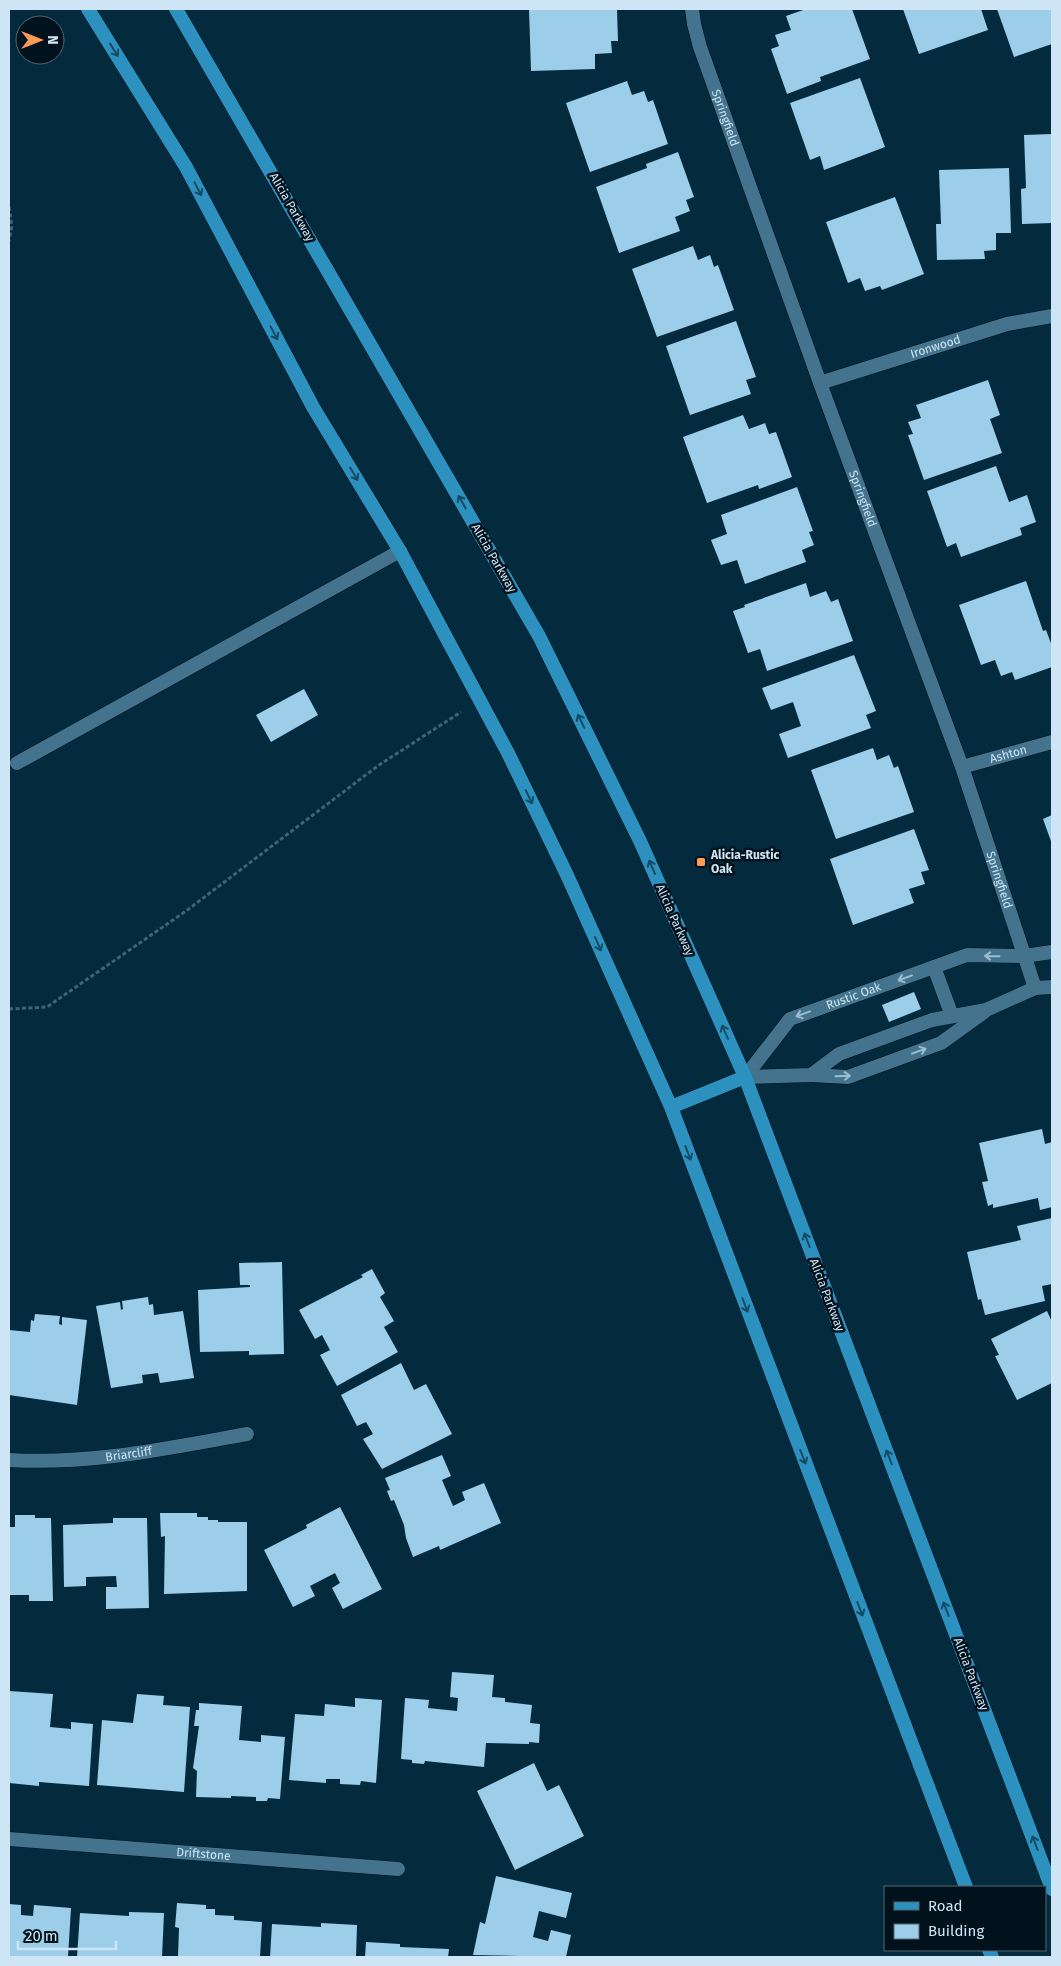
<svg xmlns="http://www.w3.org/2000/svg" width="1061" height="1966" viewBox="0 0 1061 1966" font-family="'Fira Sans',sans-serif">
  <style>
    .building { fill: #9cceea }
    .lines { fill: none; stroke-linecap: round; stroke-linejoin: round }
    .service-casing { stroke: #00121e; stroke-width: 15 }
    .minor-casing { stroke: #00121e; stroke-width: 15 }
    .primary-casing { stroke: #00121e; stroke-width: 15 }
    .path { stroke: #416374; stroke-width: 3; stroke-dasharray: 4 2.5; stroke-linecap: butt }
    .service { stroke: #44738d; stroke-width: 14 }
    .minor { stroke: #44738d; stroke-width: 14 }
    .primary { stroke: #2c91be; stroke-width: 14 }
    .oneway { stroke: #144b65 }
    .oneway2 { stroke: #9dbdd0 }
    .poi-dot { fill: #fe9c57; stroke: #01121c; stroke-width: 2 }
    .labels { text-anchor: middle; stroke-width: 5; stroke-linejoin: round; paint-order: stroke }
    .street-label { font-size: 12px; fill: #cde5f4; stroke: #01121c }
    .poi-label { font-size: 12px; font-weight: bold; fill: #cde5f4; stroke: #01121c; text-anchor: start }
  </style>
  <rect width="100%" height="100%" fill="#042b3d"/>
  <path class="building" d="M529 9H617L618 41H611L612 53 595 54V69L531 71Z
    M806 9H852L870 59 820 77 821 81 787 94 771 49 779 46 775 35 791 30 786 16Z
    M903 9H981L988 30 919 54Z
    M997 9H1052V44L1014 57Z
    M860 78 885 147 824 170 820 156 810 160 790 103Z
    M627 81 632 95 644 91 648 102 653 100 668 144 590 172 566 103Z
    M1052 134V223L1022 224 1021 189 1026 188 1024 135Z
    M678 152 694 197 686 200 690 211 675 217 680 231 619 253 596 187 647 168 646 164Z
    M1009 168 1011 233H996V250L984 251 985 259 937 260 936 224H941L939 170Z
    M895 197 924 274 882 290 880 286 865 291 860 278 848 283 826 222Z
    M693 246 698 260 710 255 714 267 718 265 734 310 657 337 632 269Z
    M736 321 756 377 746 380 751 394 690 415 666 346Z
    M988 380 1000 415 990 419 1002 453 924 480 908 435 913 434 908 422 921 418 916 405Z
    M743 415 749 429 765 423 769 434 776 432 792 477 759 489 758 485 707 503 683 437Z
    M996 466 1009 502 1027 495 1036 522 1020 528 1022 535 961 557 956 543 947 547 927 491Z
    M797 487 813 531 809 532 814 545 802 550 806 562 745 584 737 560 721 565 711 540 727 534 721 515Z
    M1026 581 1043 631 1046 630 1052 646V667L1015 680 1012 672 1001 676 995 660 981 665 959 605Z
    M806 583 810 597 826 591 831 602 838 599 853 641 767 671 760 649 748 653 733 611 745 607 744 605Z
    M854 655 876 711 866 715 871 728 788 758 779 734 801 726 793 702 771 710 762 688Z
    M304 689 318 715 271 742 256 715Z
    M873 748 877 760 889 755 894 768 898 766 914 812 836 839 811 770Z
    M1052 815V844L1043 819Z
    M914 829 929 870 921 872 925 884 909 889 914 903 853 925 830 859Z
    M914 992 921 1009 889 1022 882 1005Z
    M1042 1129 1045 1144 1052 1142V1207L1040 1210 1038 1198 993 1208V1204L988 1206 982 1182 988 1181 979 1143Z
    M1052 1218V1284L1042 1286 1045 1301 985 1315 981 1299 978 1300 967 1252 1021 1240 1017 1226Z
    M282 1262 284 1354 249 1355V1351L200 1352 198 1290 250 1287V1285H240L239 1263Z
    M372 1269 385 1293 380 1297 394 1321 384 1327 398 1352 337 1386 320 1355 330 1350 322 1335 315 1339 299 1310 363 1277 361 1275Z
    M148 1297 149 1305 153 1304 154 1315 183 1311 194 1378 160 1383 158 1373 142 1375 143 1383 111 1388 96 1306 120 1302 121 1310 123 1309 122 1301Z
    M1047 1311 1052 1322V1383L1017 1400 995 1356 999 1355 991 1339Z
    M35 1314 60 1316 59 1324 62 1325V1317L87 1320 77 1405 9 1395V1330L30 1332 31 1320 34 1321Z
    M401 1363 414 1390 426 1384 452 1434 382 1469 363 1439 373 1434 366 1422 357 1426 341 1395Z
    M442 1455 451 1476 442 1480 453 1506 465 1500 462 1492 484 1483 501 1523 440 1550 439 1546 413 1557 406 1538 404 1525 394 1500 391 1501 387 1491 390 1490 385 1478Z
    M340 1507 382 1589 343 1609 332 1588 340 1583 335 1573 310 1586 315 1596 293 1607 264 1550 307 1528 306 1525Z
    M160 1513H197V1517H208V1520H218V1522H247V1591L164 1594 165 1536 161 1537Z
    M15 1515H35V1518H51L53 1601H29V1595H9V1527H15Z
    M113 1518H147L149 1608 106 1609V1587H117L116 1576 86 1577V1586L64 1587 63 1525 113 1523Z
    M452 1672 494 1675 492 1697 505 1698V1702L532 1705 530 1723 540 1724 539 1743 529 1742V1744L486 1743 484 1767 425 1761 424 1764 412 1763V1760L401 1759 405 1698 429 1700 428 1708 457 1711 458 1698 450 1697Z
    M9 1691 53 1694 50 1727 71 1729V1722L93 1724 89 1786 39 1782V1786L9 1783Z
    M137 1694 164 1696 163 1705 190 1707 184 1792 97 1785 102 1720 133 1723Z
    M355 1698 382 1700 376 1783 361 1781 360 1785 340 1784V1779H326V1783L289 1780 295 1714 324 1716 325 1704 355 1707Z
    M199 1703 242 1706 239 1740 261 1742V1735L285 1737 280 1799 268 1798 267 1801H256V1797L231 1796V1798L196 1797 197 1771 193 1768 199 1726H194L196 1710H199Z
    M534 1763 547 1791 559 1785 584 1836 515 1870 477 1791Z
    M496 1876 572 1893 566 1918 539 1911 533 1937 548 1941 551 1930 571 1935 566 1957 473 1955 480 1922 485 1924Z
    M177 1903 206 1905V1909H215V1915L234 1916V1920L262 1922 260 1957H178L179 1928 175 1927Z
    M9 1904 21 1905V1915L33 1916 34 1905 71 1908 68 1957H9Z
    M129 1912 164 1913 162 1957H77L80 1913 129 1916Z
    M321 1923 357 1925 356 1957H270L272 1924 321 1927Z
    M366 1942 400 1944V1947L449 1949 448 1957H365Z"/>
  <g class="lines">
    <g class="service-casing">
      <path id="service" d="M17 763 400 551"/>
    </g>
    <g class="minor-casing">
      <g id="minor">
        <path id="s1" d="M692 9 694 24 700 47 820 383 962 767 1035 988"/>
        <path id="s2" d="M820 383 1007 324 1052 316"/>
        <path id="s3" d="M962 767 1052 742"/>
        <path d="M934 967 952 1016"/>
        <path d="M811 1075 848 1077 941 1043 984 1012"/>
        <path id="s4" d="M745 1077 790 1019 967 955 1024 956 1052 952"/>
        <path d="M745 1077 811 1075 839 1054 932 1020 986 1010 1035 988 1052 987"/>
        <path id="s5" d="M9 1460C90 1465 168 1448 247 1434"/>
        <path id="s6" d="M9 1839 398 1869"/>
      </g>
    </g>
    <g class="primary-casing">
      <path id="primary" d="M88 9 186 167 313 407 400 551 508 753 567 875 671 1107 966 1887
        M176 9 539 636 640 841 745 1077 1052 1889
        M671 1107 745 1077
        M989 1950 992 1957"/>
    </g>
    <path class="path" d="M9 207 12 226 9 241
      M9 1009 47 1007 186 911 379 765 461 712"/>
    <use href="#service" class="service"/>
    <use href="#minor" class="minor"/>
    <use href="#primary" class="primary"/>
  </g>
  <defs><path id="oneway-shaft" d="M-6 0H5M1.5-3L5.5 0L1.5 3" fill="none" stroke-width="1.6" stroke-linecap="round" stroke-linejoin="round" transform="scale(1.25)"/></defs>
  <g class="oneway">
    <use href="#oneway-shaft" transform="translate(114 50) rotate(58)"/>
    <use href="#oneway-shaft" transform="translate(198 189) rotate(62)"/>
    <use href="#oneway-shaft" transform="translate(274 333) rotate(62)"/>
    <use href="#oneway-shaft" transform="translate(354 474) rotate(59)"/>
    <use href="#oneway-shaft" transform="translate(462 502) rotate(-120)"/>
    <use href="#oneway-shaft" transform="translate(581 721) rotate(-116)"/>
    <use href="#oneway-shaft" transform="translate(529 797) rotate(64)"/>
    <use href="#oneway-shaft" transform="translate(652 867) rotate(-114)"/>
    <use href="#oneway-shaft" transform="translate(598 944) rotate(66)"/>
    <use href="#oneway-shaft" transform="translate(725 1032) rotate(-114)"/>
    <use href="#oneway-shaft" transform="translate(688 1153) rotate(69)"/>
    <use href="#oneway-shaft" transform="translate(807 1240) rotate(-111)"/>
    <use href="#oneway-shaft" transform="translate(745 1305) rotate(69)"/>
    <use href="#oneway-shaft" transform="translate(803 1457) rotate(69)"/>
    <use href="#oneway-shaft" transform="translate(889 1457) rotate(-111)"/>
    <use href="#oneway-shaft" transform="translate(860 1609) rotate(69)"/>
    <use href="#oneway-shaft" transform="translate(946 1609) rotate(-111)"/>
    <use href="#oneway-shaft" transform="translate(1035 1843) rotate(-111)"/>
  </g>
  <g class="oneway2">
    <use href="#oneway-shaft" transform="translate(992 956) rotate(-179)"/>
    <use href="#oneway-shaft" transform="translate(905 978) rotate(160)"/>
    <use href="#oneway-shaft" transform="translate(803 1014) rotate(160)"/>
    <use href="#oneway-shaft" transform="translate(919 1051) rotate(-20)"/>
    <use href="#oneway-shaft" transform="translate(843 1076) rotate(-2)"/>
  </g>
  <rect class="poi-dot" x="696" y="857" width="10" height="10" rx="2.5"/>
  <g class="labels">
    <g class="street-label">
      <text dy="4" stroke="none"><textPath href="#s1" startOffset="114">Springfield</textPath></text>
      <text transform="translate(292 207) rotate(60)" y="4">Alicia Parkway</text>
      <text dy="4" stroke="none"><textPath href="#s2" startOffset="121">Ironwood</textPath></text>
      <text dy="4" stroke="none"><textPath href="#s1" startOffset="519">Springfield</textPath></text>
      <text transform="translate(494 558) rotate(60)" y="4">Alicia Parkway</text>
      <text dy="4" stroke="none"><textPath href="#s3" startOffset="48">Ashton</textPath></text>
      <text dy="4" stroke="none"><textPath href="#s1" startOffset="924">Springfield</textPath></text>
      <text transform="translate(675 920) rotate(66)" y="4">Alicia Parkway</text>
      <text dy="4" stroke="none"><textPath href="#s4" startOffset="141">Rustic Oak</textPath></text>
      <text transform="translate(827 1295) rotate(69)" y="4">Alicia Parkway</text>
      <text dy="4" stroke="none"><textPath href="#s5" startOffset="120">Briarcliff</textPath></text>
      <text transform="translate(971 1674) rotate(69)" y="4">Alicia Parkway</text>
      <text dy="4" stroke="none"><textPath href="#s6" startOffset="195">Driftstone</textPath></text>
    </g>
    <g class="poi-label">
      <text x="711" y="859">Alicia-Rustic<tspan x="711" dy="14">Oak</tspan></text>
    </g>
  </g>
  <rect width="1061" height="1966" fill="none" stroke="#cde5f4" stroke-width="20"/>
  <rect x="884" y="1886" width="162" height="65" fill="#01121c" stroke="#536672"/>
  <rect x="894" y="1902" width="25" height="8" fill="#2c91be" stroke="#536672"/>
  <text x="928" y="1911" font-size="15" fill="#cde5f4">Road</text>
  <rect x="894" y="1924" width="25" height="15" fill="#9cceea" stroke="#536672"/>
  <text x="928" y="1936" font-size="15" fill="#cde5f4">Building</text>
  <g transform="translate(40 40) rotate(90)"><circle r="24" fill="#01121c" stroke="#536672"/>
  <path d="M0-4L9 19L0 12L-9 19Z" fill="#fe9c57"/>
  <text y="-8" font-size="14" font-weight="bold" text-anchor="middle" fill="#cde5f4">N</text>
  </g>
  <path d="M18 1941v8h98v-8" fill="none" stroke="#cde5f4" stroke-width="2.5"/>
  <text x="25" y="1941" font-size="15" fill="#cde5f4" stroke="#01121c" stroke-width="4" paint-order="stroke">20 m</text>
</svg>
